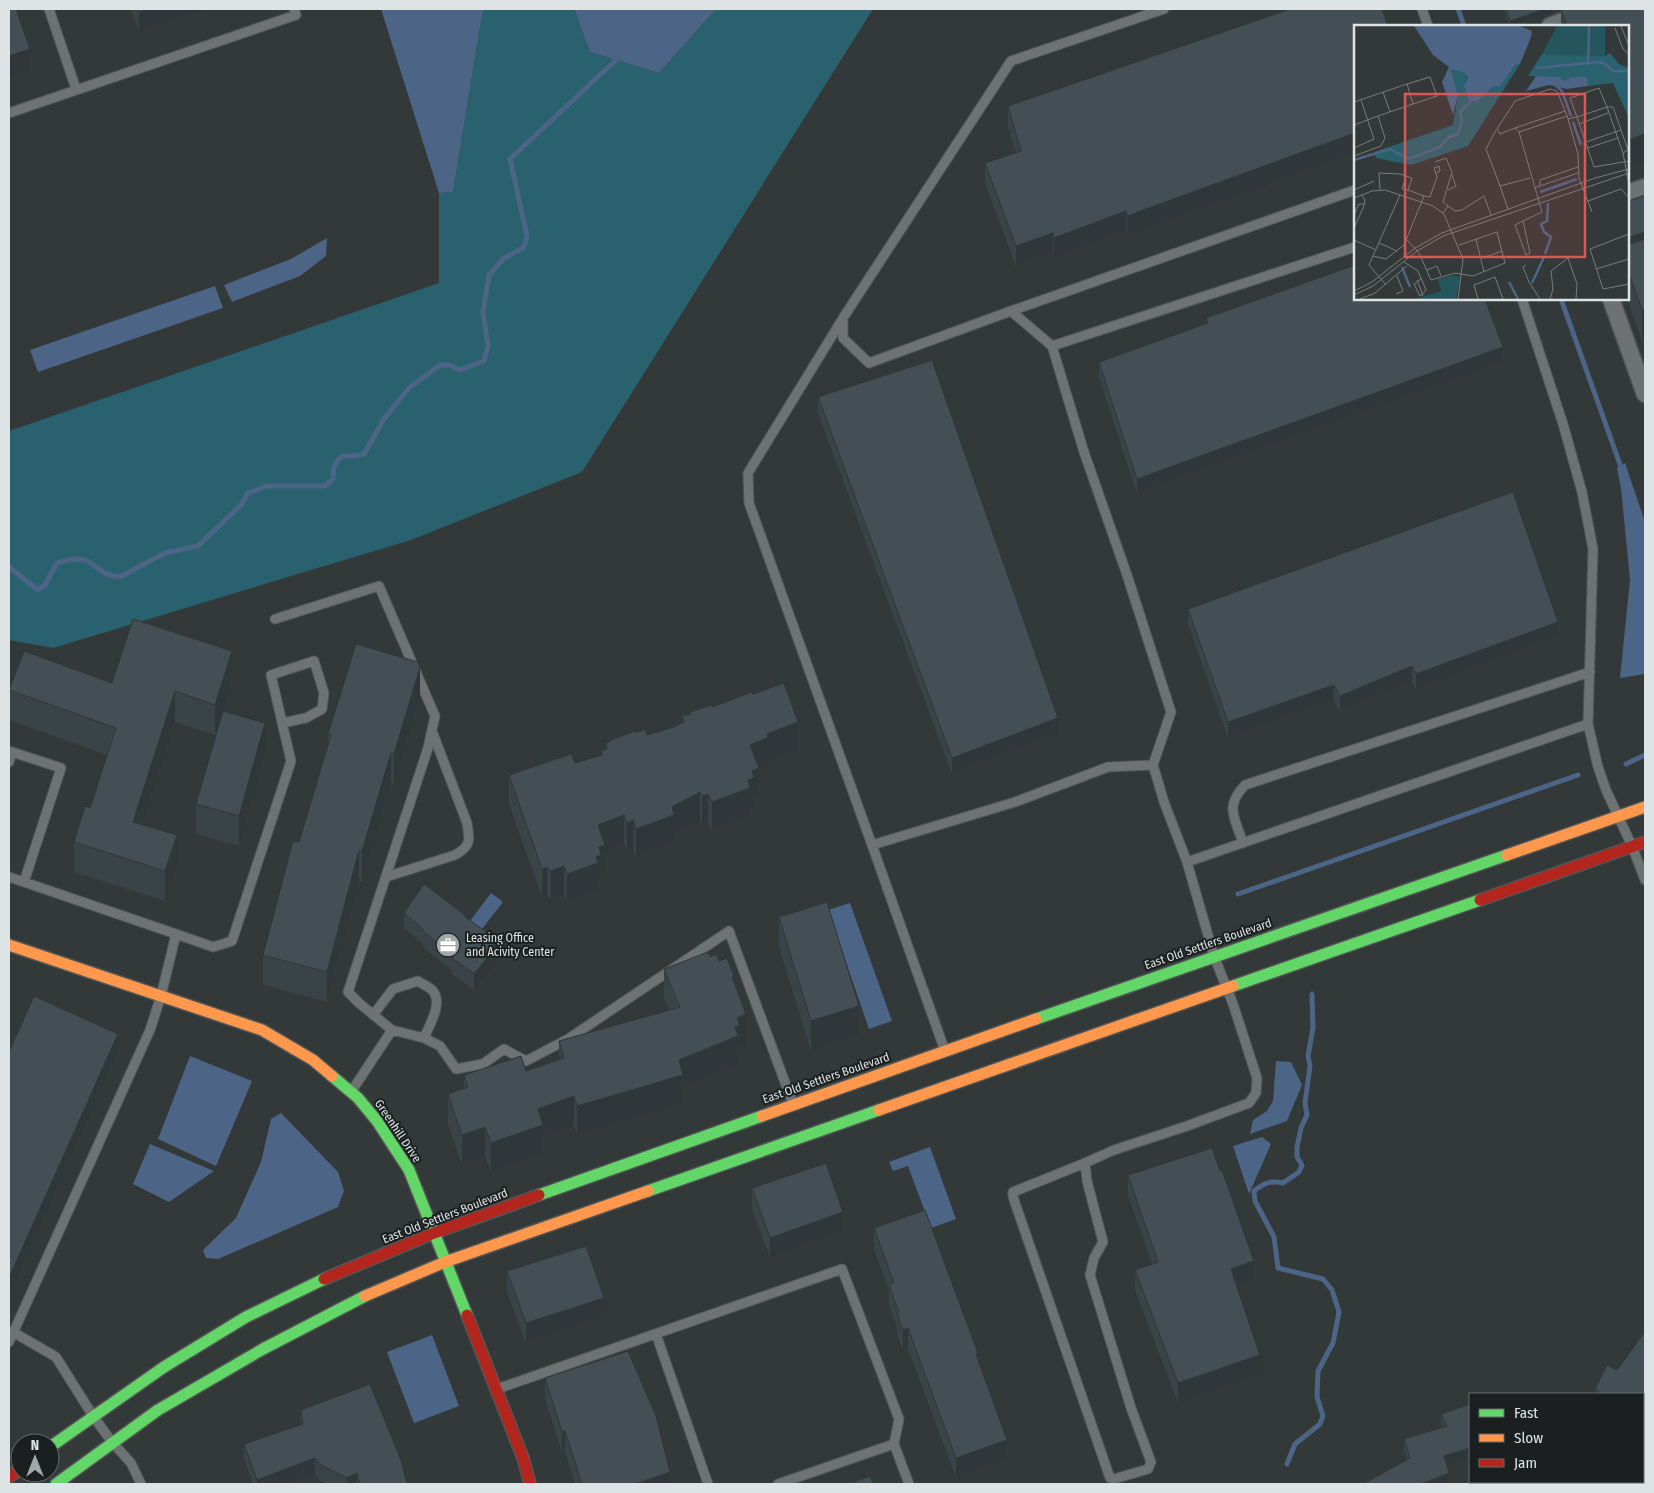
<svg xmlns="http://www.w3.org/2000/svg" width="1654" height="1493" viewBox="0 0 1654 1493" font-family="'Fira Sans Condensed',sans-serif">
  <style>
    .forest { fill: #29626e }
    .water { fill: #4c6587 }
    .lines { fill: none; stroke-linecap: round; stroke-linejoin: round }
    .stream { stroke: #4c6587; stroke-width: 5 }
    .lane-casing { stroke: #525657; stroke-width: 11 }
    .street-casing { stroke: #525657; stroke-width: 19 }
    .fast-casing { stroke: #525657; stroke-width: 14 }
    .slow-casing { stroke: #525657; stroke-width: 14 }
    .jam-casing { stroke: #525657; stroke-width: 14 }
    .lane { stroke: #6e7273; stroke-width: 9 }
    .street { stroke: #6e7273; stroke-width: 16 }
    .fast { stroke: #63d668; stroke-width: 11 }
    .slow { stroke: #ff974d; stroke-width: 11 }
    .jam { stroke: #b3261e; stroke-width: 11 }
    .wall { fill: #3a4448 }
    .shaded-wall { fill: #2f373b }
    .building { fill: #434f54; stroke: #2f373b }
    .labels { text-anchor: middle; stroke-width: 4; stroke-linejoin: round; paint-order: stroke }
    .poi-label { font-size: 12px; fill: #dee3e5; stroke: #1b1f20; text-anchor: start }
    .street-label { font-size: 12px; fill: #dee3e5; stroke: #1b1f20 }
    .inset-river { fill: none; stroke: #4c6587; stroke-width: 2.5 }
    .inset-road { fill: none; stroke: #777c7d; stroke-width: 1 }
    .view { fill: #d85757; fill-opacity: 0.15; stroke: #d85757; stroke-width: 2.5 }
    .inset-edge { fill: none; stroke: #dee3e5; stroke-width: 2.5 }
  </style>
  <rect width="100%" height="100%" fill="#333838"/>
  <path class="forest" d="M483 9H574L590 52 659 73 716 9H873L582 472 411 540 53 648 9 640V431L439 283V193L453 192Z"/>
  <path class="water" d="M381 9H483L453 192 439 193Z
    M574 9H716L659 73 590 52Z
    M327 238 326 256 300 276 232 302 224 285 291 259Z
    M215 286 223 308 38 372 30 350Z
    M1625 463 1645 522V674L1620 678 1630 580 1621 488 1617 468Z
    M491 893 503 902 478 934 467 925Z
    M850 903 892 1021 869 1029 828 910Z
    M190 1056 252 1081 216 1166 158 1139Z
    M1276 1061 1291 1062 1302 1085 1287 1121 1250 1134 1253 1120 1267 1111 1273 1101Z
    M281 1113 338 1172 344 1191 338 1207 218 1259 206 1258 203 1250 236 1218 261 1162 271 1119Z
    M1262 1137 1271 1144 1249 1194 1233 1146Z
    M150 1144 214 1171 169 1202 133 1184Z
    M930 1147 956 1219 931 1228 908 1166 893 1171 889 1162Z
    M432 1335 459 1406 414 1423 387 1352Z"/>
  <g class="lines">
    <path class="stream" d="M1458 9 1464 26
      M1561 299 1622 470
      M9 567 38 590 45 585 57 563 72 559 86 560 106 574 120 577 165 553 198 546 242 504 248 493 267 486H325L333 479C333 469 334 463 342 456H354L364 454 384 419 409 388 440 365H449L460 370 484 361 488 346 483 312 489 275 503 259 524 247 527 236 510 159 616 60 619 55
      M1626 764 1645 755
      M1238 894 1578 775
      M1287 1464 1295 1444 1320 1424 1323 1416 1317 1397 1318 1371 1333 1343 1339 1312 1332 1290 1323 1279 1278 1268 1274 1237 1255 1201 1254 1191C1264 1183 1271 1180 1283 1183L1299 1172 1302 1165 1297 1157V1147L1301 1128 1307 1115 1305 1103 1310 1066 1308 1056 1313 1028 1312 994"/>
    <g class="lane-casing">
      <path id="lane" d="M49 9 76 89
        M1422 9 1428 26
        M9 113 296 15 294 9
        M1522 299 1563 424 1582 492 1593 549 1588 724 1598 767 1606 790 1632 846 1645 880
        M1011 311 1355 190
        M843 318 748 473 749 503 872 845
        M1052 346 1011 311 869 363 843 338V318L1011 61 1164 9
        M275 619 379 586 435 716 428 748 348 992 359 1003 392 1030 351 1092
        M9 751 61 768 24 882 176 934 161 996 150 1030 9 1342
        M9 762 12 752
        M1243 843C1235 818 1224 807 1245 785L1590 672
        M1187 862 1588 724
        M9 877 24 882
        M386 877 455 855C471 846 470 840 467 823L432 731
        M176 934 213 947 232 941 291 761 271 675 314 661 324 693 322 709 306 718 282 723
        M373 1015 393 989 418 981C422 984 428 986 432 990 444 1002 429 1026 424 1038
        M392 1030 424 1038 440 1046 456 1069 483 1064 504 1049 526 1061 568 1039 729 931 793 1104
        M945 1051 872 845 1015 802 1108 767 1153 765
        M1085 1163 1013 1192V1197L1110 1478 1114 1479 1148 1469 1151 1462 1131 1408 1090 1275 1094 1258 1103 1242 1087 1181 1085 1163 1114 1150 1187 1126 1249 1103 1256 1093 1257 1078 1233 1004 1214 956 1187 862 1164 802 1153 765 1171 712 1127 575 1084 452 1052 346 1355 247
        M13 1332 56 1357 93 1416 112 1442 131 1463 141 1484
        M656 1334 708 1484
        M497 1389 842 1269 899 1419 894 1444 909 1484
        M778 1484 894 1444"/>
    </g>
    <g class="street-casing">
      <path id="street" d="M1550 26 1596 9
        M1628 193 1645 187
        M1611 299 1645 394"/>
    </g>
    <g class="fast-casing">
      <path id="fast" d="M1233 986 1480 900
        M1036 1019 1507 855
        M332 1076 358 1098 377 1121 409 1170 467 1315
        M648 1191 879 1110
        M539 1195 762 1116
        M50 1447 164 1367 246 1317 324 1279
        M56 1484 158 1410 263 1349 365 1296"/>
    </g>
    <g class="slow-casing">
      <path id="slow" d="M1507 855 1645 807
        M9 945 262 1030 313 1060 332 1076
        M879 1110 1233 986
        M762 1116 1036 1019
        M365 1296 445 1262 648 1191"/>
    </g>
    <g class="jam-casing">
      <path id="jam" d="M1480 900 1645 842
        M324 1279 434 1233 539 1195
        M467 1315 523 1458 530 1484
        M9 1477 20 1469"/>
    </g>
    <use href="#lane" class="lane"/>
    <use href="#street" class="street"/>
    <use href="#fast" class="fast"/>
    <use href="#slow" class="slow"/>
    <use href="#jam" class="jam"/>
  </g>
  <path class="wall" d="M131 9H209L139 32Z
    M1504 9H1560L1510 26Z
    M1561 9H1645V164L1628 170V26H1561Z
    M1355 26V154L1127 237 1126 231 1054 259 1053 253 1016 267 985 183V163L1016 153 1008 127V106Z
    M1645 239V339L1642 341 1627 299H1628V245Z
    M1206 318 1503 363 1137 494 1099 377V362L1206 324Z
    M818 397 1058 734 952 774 818 413Z
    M1188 609 1558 637 1416 690 1412 682 1340 712 1334 701 1228 738 1188 624Z
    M232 682 215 735 175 722 142 824 177 866 165 901 74 872V842L90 808 107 755 9 720V690L112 683Z
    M753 694 798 751 768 762V766L759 770V796L754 798V806L750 808V817L712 830 708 822 702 825 700 820 674 834V844L636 857 633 849 627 851 624 843 605 851V873L601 874V883L598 884V891L567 902 564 895 551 899 547 895 542 897 509 804V775L575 763 601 755V751L606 750V743L636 733 647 735 677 726 682 723V716L690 714V712L712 707Z
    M420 698 394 784 391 783 362 881H359L327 1002 263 985V955L299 842 328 745V734Z
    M265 753 239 846 196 834V804Z
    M404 913 465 917 497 956 492 964V967L474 990 452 974V971L423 947V944L404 928Z
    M779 917 859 1037 811 1051 779 947Z
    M710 957 719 961 734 983 746 1044 740 1047V1055L738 1056V1066L683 1088V1105L577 1136 574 1126 543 1137V1155L491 1173 485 1157 462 1165 448 1124V1094L464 1088V1075L526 1071 559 1060V1041L669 1010 664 999V969Z
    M1128 1175 1254 1281 1237 1287 1260 1376 1178 1403 1135 1290V1270L1152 1264 1128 1195Z
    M752 1188 843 1233 770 1258 752 1209Z
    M874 1228 978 1361 1007 1460 956 1478 908 1349 903 1350 897 1334V1328L889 1306V1290L874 1249Z
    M507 1271 604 1318 526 1344 507 1292Z
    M1643 1334 1645 1336V1484H1621L1620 1482H1643V1394H1595V1389L1607 1365 1617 1370Z
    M545 1378 670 1484H575L565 1452 562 1453 545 1399Z
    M1470 1404 1447 1465 1449 1483 1447 1484H1363L1407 1460 1404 1450V1439L1443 1427 1441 1424V1414Z
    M301 1410 407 1484H328L321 1481 315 1474 287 1484H253L244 1459V1444L301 1425Z
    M1552 1482H1589L1590 1484H1552Z"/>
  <path class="shaded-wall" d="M148 9H209L139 32V12Z
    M1545 9H1560L1510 26V21Z
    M30 49V70L9 77V56Z
    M1355 133V154L1127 237V216Z
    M1645 134V164L1628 170V140Z
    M1126 211V231L1054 259V238Z
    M1645 232V237L1628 243V238Z
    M1053 233V253L1016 267V246Z
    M1645 309V339L1642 341V310Z
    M1503 347V363L1137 494V479Z
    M1558 622V637L1416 690V674Z
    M232 651V682L215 735V705Z
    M1412 666V682L1340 712V696Z
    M420 667V698L394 784V754Z
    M1334 685V701L1228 738V722Z
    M175 691V722L133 852V822Z
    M1058 718V734L952 774V758Z
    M798 722V751L768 762V766L759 770V796L754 798V806L750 808V817L712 830V802L748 780 750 745 767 734Z
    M265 723V753L239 846V816Z
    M391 753V783L362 881V851Z
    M700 792V820L674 834V844L636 857V829L672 807Z
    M708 794V822L702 825V796Z
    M624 815V843L605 851V873L601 874V883L598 884V891L567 902V874L598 825Z
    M633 820V849L627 851V823Z
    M177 835V866L165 901V871Z
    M359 850V881L327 1002V972Z
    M564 866V895L551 899V871Z
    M547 867V895L542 897V869Z
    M497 940V956L492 964V967L474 990V974Z
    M859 1006V1037L811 1051V1021Z
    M746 1014V1044L740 1047V1055L738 1056V1066L683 1088V1105L577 1136V1106L679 1060 737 1018Z
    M118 1034V1049L9 1294V1278Z
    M574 1096V1126L543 1137V1155L491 1173V1143L538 1109Z
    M485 1127V1157L462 1165V1135Z
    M843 1212V1233L770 1258V1238Z
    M1254 1261V1281L1231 1289V1269Z
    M604 1298V1318L526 1344V1323Z
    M908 1328V1349L903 1350V1330Z
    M1260 1355V1376L1178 1403V1383Z
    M565 1431V1452L562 1453V1432Z
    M1007 1440V1460L956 1478V1458Z
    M1470 1448V1458L1444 1466V1456Z
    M315 1458V1474L287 1484H257V1480Z
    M670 1472V1484H635Z
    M357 1473V1484H347V1478Z
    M1449 1473V1483L1447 1484H1421Z"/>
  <path class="building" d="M9 9H16L30 49 9 56Z
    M138 9H148L139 12Z
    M1290 9H1382L1388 26H1355V133L1127 216 1126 211 1054 238 1053 233 1016 246 985 163 1021 151 1008 106Z
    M1506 9H1545L1510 21Z
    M1561 9H1645V134L1628 140V26H1567Z
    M1645 195V232L1628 238V201Z
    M1645 239V309L1642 310 1628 271V245Z
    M1355 265V299H1485L1503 347 1137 479 1099 362 1208 323 1206 318Z
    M932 360 1058 718 952 758 818 397Z
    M1513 492 1558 622 1416 674 1412 666 1340 696 1334 685 1228 722 1188 609Z
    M133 619 232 651 215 705 175 691 133 822 177 835 165 871 74 842 85 806 90 808 116 728 9 690 24 651 112 683Z
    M356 644 418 662 420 667 394 754 391 753 362 851 359 850 327 972 263 955 293 841 299 842 331 735 328 734Z
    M784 683 798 722 767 734 768 738 750 745 759 768 752 771 754 778 748 780 750 788 712 802 708 794 702 796 700 792 672 807 674 815 636 829 633 820 627 823 624 815 598 825 605 845 599 847 601 855 596 857 598 863 567 874 564 866 551 871 547 867 542 869 509 775 571 754 575 763 602 755 601 751 607 749 606 743 614 739 635 731 636 733 645 729 647 735 677 726V725L684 722 682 716 691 714 690 712 711 705 712 707 752 692 753 694Z
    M223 711 265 723 239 816 196 804Z
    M424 884 465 915 464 916 497 940 490 950 492 952 474 974 452 958 454 957 423 931 424 930 404 913Z
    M827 902 859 1006 811 1021 779 917Z
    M708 952 710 957 716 954 719 961 727 958 734 976 732 977 746 1014 737 1018 740 1025 735 1027 738 1036 679 1060 683 1075 577 1106 574 1096 538 1109 543 1125 491 1143 485 1127 462 1135 448 1094 468 1087 464 1075 521 1056 526 1071 564 1058 559 1041 680 1007 664 969Z
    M34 996 118 1034 9 1278V1052Z
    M1212 1148 1220 1171 1222 1170 1254 1261 1231 1269 1260 1355 1178 1383 1135 1270 1158 1262 1128 1175Z
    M826 1163 843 1212 770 1238 752 1188Z
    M925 1210 978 1353 976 1354 1007 1440 956 1458 908 1328 903 1330 897 1314 899 1313 889 1285 894 1283 874 1228Z
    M586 1246 604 1298 526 1323 507 1271Z
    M1643 1334 1645 1336V1484H1624V1482H1643V1394H1597L1599 1391 1595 1389 1607 1365 1617 1370Z
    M628 1351 656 1416 670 1472 635 1484H582L565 1431 562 1432 545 1378Z
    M370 1384 401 1460 407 1484H360L357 1473 347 1478 321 1465 315 1458 257 1480 244 1444 303 1424 301 1410Z
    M1470 1404V1448L1444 1456 1449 1473 1421 1484H1363L1410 1458 1404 1439 1447 1426 1441 1414Z
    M870 1476 873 1484H848Z
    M1555 1482H1589L1590 1484H1556Z"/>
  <defs>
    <g id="office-disc" transform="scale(1.25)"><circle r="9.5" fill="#a2a7a8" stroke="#1b1f20"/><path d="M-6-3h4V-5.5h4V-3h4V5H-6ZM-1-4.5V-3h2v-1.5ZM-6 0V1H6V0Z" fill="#fff"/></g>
  </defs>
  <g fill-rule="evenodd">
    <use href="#office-disc" x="448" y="945"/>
  </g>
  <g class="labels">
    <g class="poi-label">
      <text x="466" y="942">Leasing Office<tspan x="466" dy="14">and Acivity Center</tspan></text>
    </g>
    <g class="street-label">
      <text transform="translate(1208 944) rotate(-19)" y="4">East Old Settlers Boulevard</text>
      <text transform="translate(826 1078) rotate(-19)" y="4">East Old Settlers Boulevard</text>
      <text transform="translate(398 1131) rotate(56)" y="4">Greenhill Drive</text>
      <text transform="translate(445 1216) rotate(-21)" y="4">East Old Settlers Boulevard</text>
    </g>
  </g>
  <g transform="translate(1354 25)">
    <rect width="275" height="275" fill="#333838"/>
    <path d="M203 1H251V31L188 29ZM100 250 106 253 102 274H61L87 266 84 254Z" fill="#25555d"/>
    <path d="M256 28 265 39 275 43V93L259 58 234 61 233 52H216L211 56 205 52 174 51 188 29 251 31ZM162 39H166L114 121 57 140 22 133 20 127 99 100 104 70 97 44 111 48 123 77 140 61 146 60Z" fill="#29626e"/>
    <path d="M60 1H166L178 6 177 12 166 39H162L146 61H140L123 77 115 75 110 61 114 53 111 48 97 44 104 70 99 90 88 57 95 42 79 30ZM182 51 205 52 211 56 216 52H233L234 61 213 64 195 60 172 66Z" fill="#4c6587"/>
    <path class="inset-river" d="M234 40 235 1M183 43 243 37 250 38 259 46H275M201 60 208 66 217 91M219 97 227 120M0 135 36 124 55 134 86 122 95 112 104 109 108 95 106 87 118 75M186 167 223 154M191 229 197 212 190 207 187 199 193 196 194 178M48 242 56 262M155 257 164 274M178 258 190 232"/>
    <path class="inset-road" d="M267 1 275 21M261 3 269 24 275 29M29 67 36 87M0 77 53 59M24 91 59 79 53 59 76 52 83 71 59 79M214 94 224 129 225 153 238 187M225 99 254 88M0 100 24 91 31 113 27 121 0 131M161 103 211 86M142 105 132 124 146 161M165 107 161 103 146 109 143 104 161 76 196 64 203 66 213 91M232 117 267 105M0 123 20 114 7 75M234 123 264 113M269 128 274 125 259 82H253L245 63 216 73 223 92 253 82 269 128 275 160M81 137 92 133 98 147 89 177 94 181 89 188M52 151 48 164 54 165M186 161V155L224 142M180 163 224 148M0 165 20 156M94 165 102 161 98 150M70 171 76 172 83 152 80 143 85 141 86 146 82 148M0 173 18 166 31 165 79 181 90 189 109 234 104 274M234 176 267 164 275 173M94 181 101 186 108 185 130 171 137 190M154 184 146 161 176 153M0 190 5 179H10M169 196 161 200 172 230 176 228 169 196 188 187 165 107 213 91 214 94 223 92 240 142 275 136M0 203 10 181 11 175 8 170M275 209 236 224 249 264 275 259M52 214 65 228 77 255 101 248 119 251 151 238 143 207 105 220M122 214 130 247M0 215 22 225M25 218 43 226M19 231 32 234 50 220 70 171 54 165 58 153 46 149 25 148 26 165M129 233 148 226M50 237 64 246 72 265 66 271 60 259 67 254M172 240 169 242 175 257 186 274M242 244 275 234M73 245 83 241 87 251M63 255 69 271M32 260 15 240 46 170M0 266 18 257 61 223 88 208 241 153 275 144M42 269 49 266 43 251M0 270 19 261 63 226 89 211 275 148M6 274 21 268 53 241M124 274 120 260 141 252 149 274M196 274 199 264 197 246 214 233 223 259 222 274"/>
    <path class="view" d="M51 69H231V232H51Z"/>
    <rect width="275" height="275" class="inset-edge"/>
  </g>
  <rect width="1654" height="1493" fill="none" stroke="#dee3e5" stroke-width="20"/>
  <rect x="1469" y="1393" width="175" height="90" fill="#1b1f20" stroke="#696d6f"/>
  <rect x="1479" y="1409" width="25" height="8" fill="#63d668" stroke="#696d6f"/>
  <text x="1514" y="1418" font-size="15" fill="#dee3e5">Fast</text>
  <rect x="1479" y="1434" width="25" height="8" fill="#ff974d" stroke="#696d6f"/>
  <text x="1514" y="1443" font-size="15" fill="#dee3e5">Slow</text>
  <rect x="1479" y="1459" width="25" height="8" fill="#b3261e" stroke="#696d6f"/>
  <text x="1514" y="1468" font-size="15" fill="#dee3e5">Jam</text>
  <g transform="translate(35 1458)"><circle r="24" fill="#1b1f20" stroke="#696d6f"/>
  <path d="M0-4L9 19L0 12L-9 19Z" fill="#a2a7a8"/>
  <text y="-8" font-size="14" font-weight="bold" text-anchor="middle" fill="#dee3e5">N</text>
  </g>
</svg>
